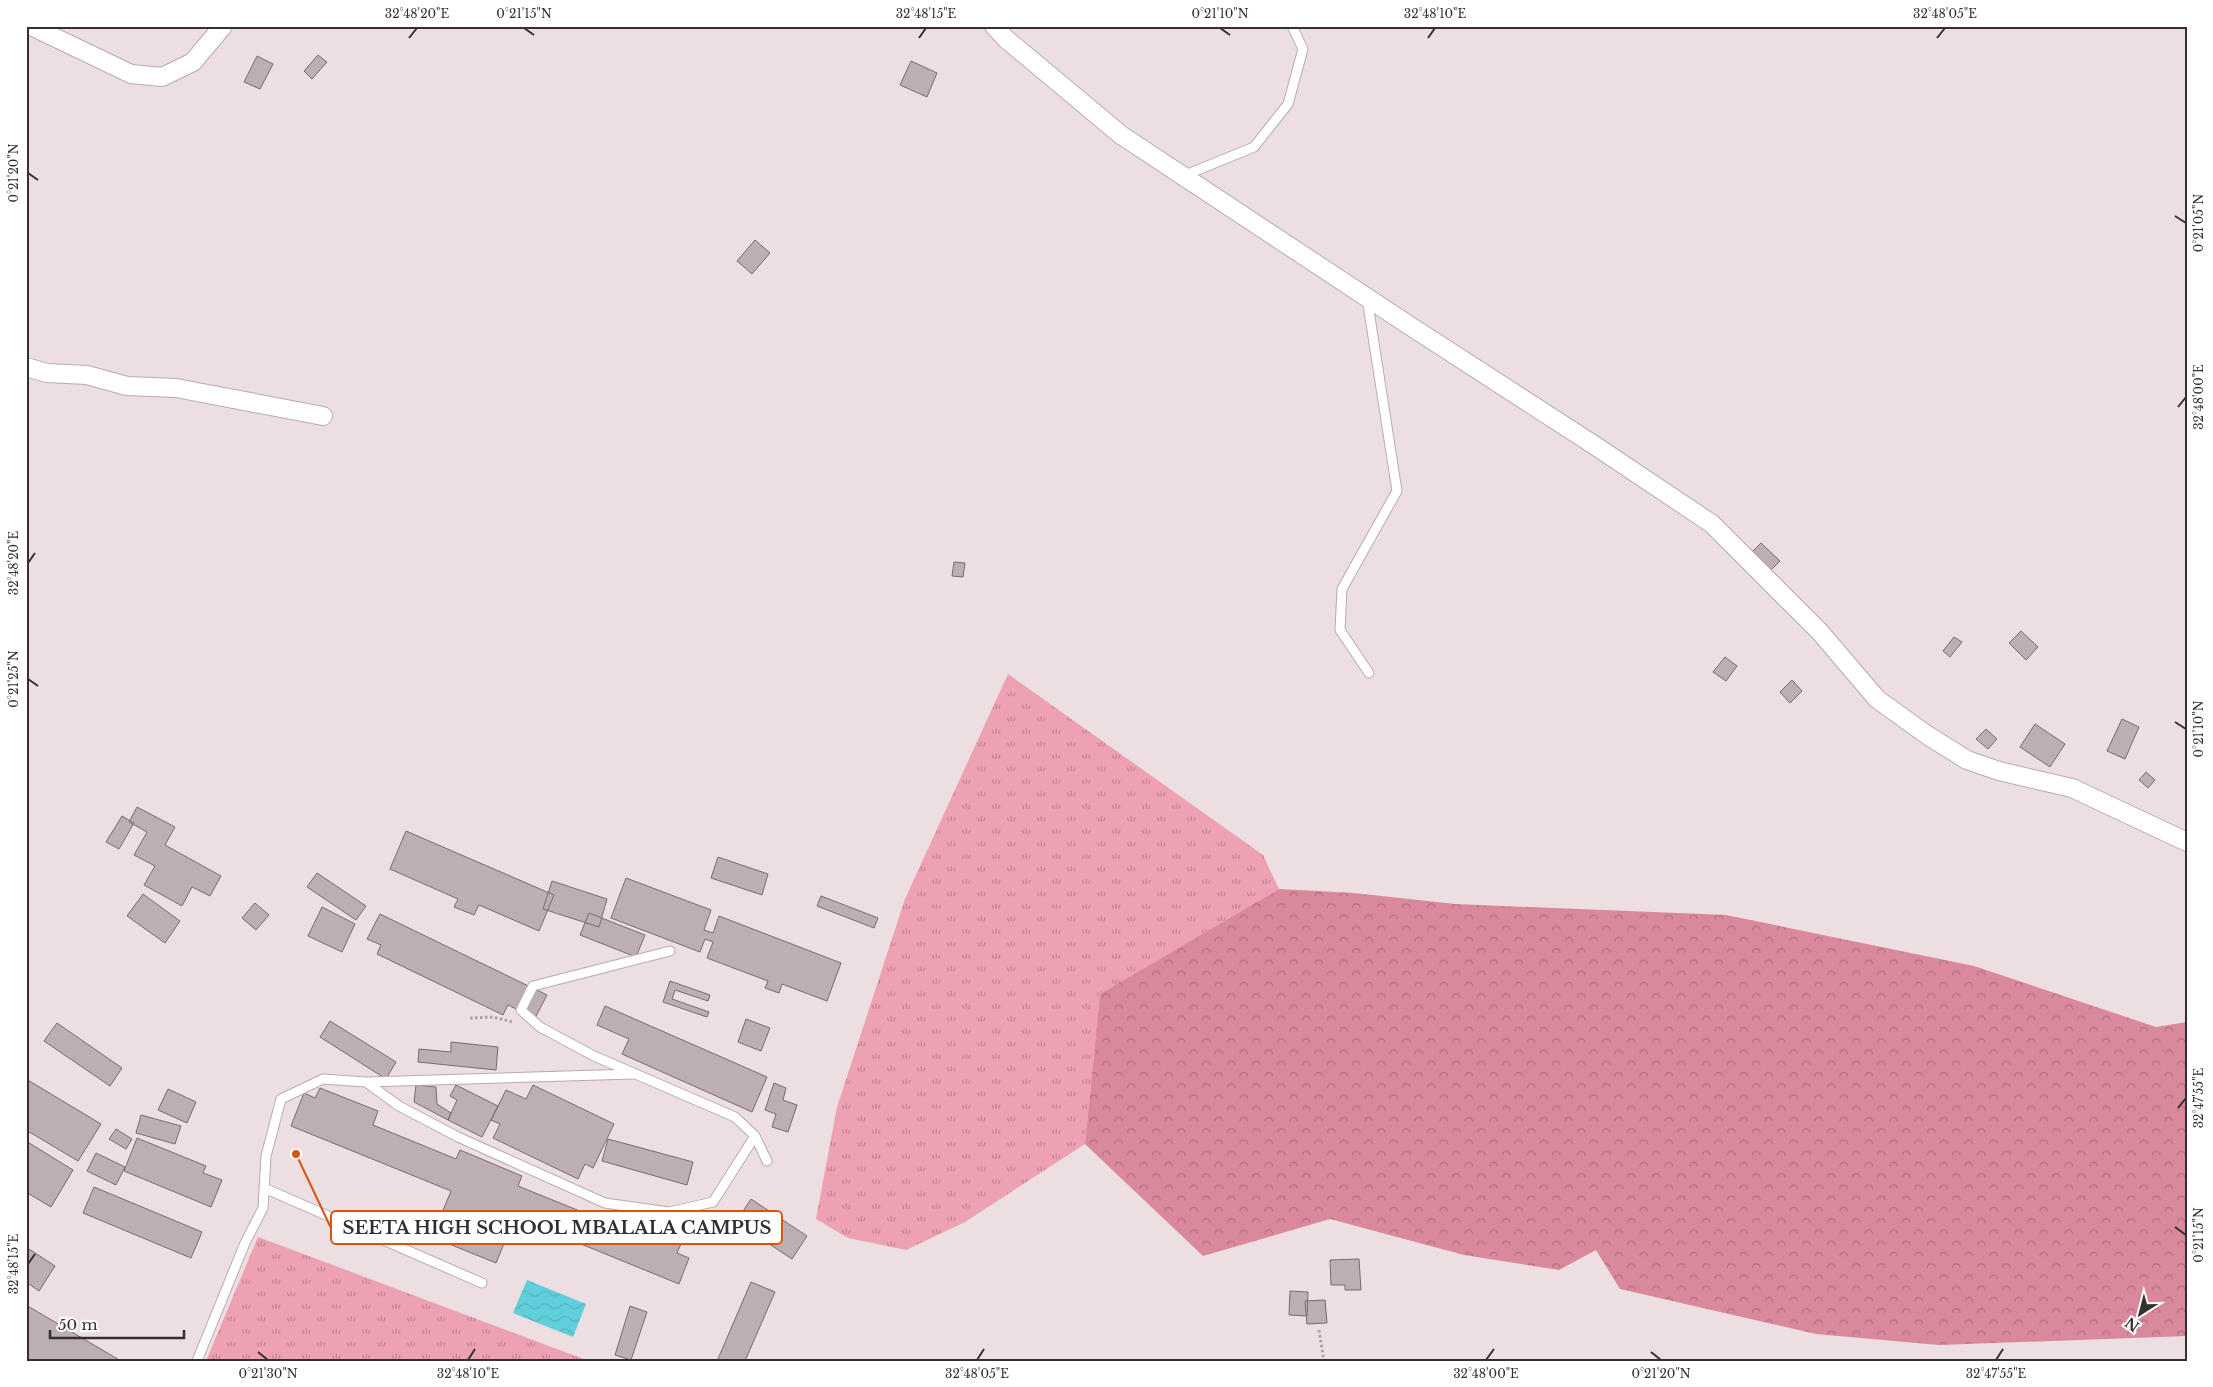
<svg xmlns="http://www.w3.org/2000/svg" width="2213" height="1387" viewBox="0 0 2213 1387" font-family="'Libre Baskerville',serif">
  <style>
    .grass { fill: url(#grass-tufts) }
    .forest { fill: url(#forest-crowns) }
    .water { fill: url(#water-waves) }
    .building { fill: #bcaeb1; stroke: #786b6e }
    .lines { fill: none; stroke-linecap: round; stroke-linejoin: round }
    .service-casing { stroke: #b9abad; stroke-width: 11 }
    .minor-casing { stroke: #b9abad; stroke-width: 20 }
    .path { stroke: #aca1a3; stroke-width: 3; stroke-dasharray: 2.5 2.5; stroke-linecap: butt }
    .service { stroke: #fff; stroke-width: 9 }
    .minor { stroke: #fff; stroke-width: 18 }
    .ticks { fill: none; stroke: #342f30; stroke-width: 2 }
    .leader { fill: none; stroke: #d65510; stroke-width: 2 }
    .callout-dot { fill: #d65510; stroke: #fff; stroke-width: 2 }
    .callout { fill: #fff; stroke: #d65510; stroke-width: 2 }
    .callout-label { font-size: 18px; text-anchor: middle; font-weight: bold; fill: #342f30 }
    .neatline { fill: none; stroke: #342f30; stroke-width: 2 }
    .ticks-label { font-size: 12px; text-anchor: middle; fill: #342f30 }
  </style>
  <defs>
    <pattern id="grass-tufts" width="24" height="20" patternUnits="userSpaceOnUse" patternTransform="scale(1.25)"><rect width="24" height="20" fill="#eda1b2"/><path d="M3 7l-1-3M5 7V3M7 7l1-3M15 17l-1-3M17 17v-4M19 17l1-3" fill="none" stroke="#c18491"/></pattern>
    <pattern id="forest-crowns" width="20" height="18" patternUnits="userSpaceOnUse" patternTransform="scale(1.25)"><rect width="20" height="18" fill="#da889c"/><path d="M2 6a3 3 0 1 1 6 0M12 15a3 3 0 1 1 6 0" fill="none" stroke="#b27080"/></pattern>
    <pattern id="water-waves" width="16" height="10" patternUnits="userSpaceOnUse" patternTransform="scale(1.25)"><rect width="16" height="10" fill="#5fd0db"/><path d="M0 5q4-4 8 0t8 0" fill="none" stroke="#53b3bc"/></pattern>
  </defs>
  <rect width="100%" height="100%" fill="#ecdee1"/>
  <path class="grass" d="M1008 674 1263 855 1279 889 1100 994 1085 1144 965 1222 906 1250 848 1238 816 1219 837 1107 905 899Z
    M258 1237 589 1361H206Z"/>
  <path class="forest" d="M1279 889 1354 893 1455 904 1726 915 1974 966 2156 1027 2187 1022V1336L1939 1345 1816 1334 1620 1289 1596 1250 1559 1270 1464 1255 1330 1219 1203 1256 1085 1144 1100 994Z"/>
  <path class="water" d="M527 1280 586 1304 573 1337 513 1313Z"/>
  <path class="building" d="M318 55 327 62 312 79 304 71Z
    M257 56 273 64 260 89 244 82Z
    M911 61 937 73 927 97 900 85Z
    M755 240 770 253 752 274 737 261Z
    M1761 543 1780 561 1770 571 1752 552Z
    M954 562 965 563 963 577 952 576Z
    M2021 631 2038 647 2026 660 2009 643Z
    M1954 637 1962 642 1950 657 1943 651Z
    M1725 657 1737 666 1726 681 1713 672Z
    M1792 680 1802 691 1790 703 1780 692Z
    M2122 719 2139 727 2125 759 2107 751Z
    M2035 724 2065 744 2050 767 2020 747Z
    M1986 729 1997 739 1988 749 1976 739Z
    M2146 772 2155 780 2148 788 2139 780Z
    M137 807 175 827 165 845 221 876 210 896 192 887 182 906 144 885 155 866 134 855 147 832 129 822Z
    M122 816 134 823 119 849 106 842Z
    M406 831 554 895 539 931 479 905 474 915 454 907 458 899 390 869Z
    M718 857 768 874 762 895 711 878Z
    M317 873 366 906 356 920 307 887Z
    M626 878 711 910 704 930 713 933 719 916 841 963 827 1001 782 984 779 993 765 988 768 981 707 958 713 942 705 939 700 952 611 918Z
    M552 881 607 899 599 927 543 909Z
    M143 894 180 921 165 943 127 916Z
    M821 896 878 918 874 928 817 906Z
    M255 903 269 915 256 930 242 918Z
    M322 907 355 924 342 952 308 936Z
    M589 913 645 935 636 957 580 935Z
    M380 914 547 995 535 1018 508 1005 503 1015 377 954 381 945 367 939Z
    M670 981 710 995 708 1001 675 990 672 999 709 1012 707 1017 663 1002Z
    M605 1006 767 1077 752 1112 622 1054 629 1039 597 1025Z
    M746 1019 770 1028 761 1051 738 1042Z
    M330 1021 396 1062 386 1079 320 1037Z
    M57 1023 122 1068 110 1086 44 1041Z
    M451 1042 498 1047 496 1070 418 1062 419 1049 451 1052Z
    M26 1079 101 1124 78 1161 26 1130Z
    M774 1083 786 1088 783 1100 797 1105 788 1132 772 1127 776 1114 765 1110Z
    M416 1085 436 1087 437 1104 451 1113 448 1120 414 1102Z
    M456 1085 498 1106 482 1137 448 1120 457 1100 450 1096Z
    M533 1085 614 1124 593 1168 585 1164 578 1179 493 1138 500 1124 491 1120 506 1090 526 1099Z
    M320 1088 378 1111 373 1125 456 1159 460 1150 522 1176 518 1186 624 1229 627 1222 681 1244 677 1253 689 1258 679 1284 515 1217 496 1263 432 1237 451 1191 291 1126 304 1093 315 1098Z
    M168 1089 196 1102 187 1123 158 1110Z
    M141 1115 181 1126 175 1144 136 1133Z
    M116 1129 132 1139 126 1149 109 1139Z
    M137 1138 206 1166 203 1173 222 1180 211 1207 124 1171Z
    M608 1139 693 1162 687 1185 602 1161Z
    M26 1141 73 1170 51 1207 26 1192Z
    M96 1153 125 1167 116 1185 87 1171Z
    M94 1187 202 1232 191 1258 83 1213Z
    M751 1199 807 1236 792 1259 736 1222Z
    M26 1247 55 1266 39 1291 26 1282Z
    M1359 1259 1361 1290H1345V1285H1331L1330 1260Z
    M751 1282 775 1292 745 1361H717Z
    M1290 1291 1308 1292 1307 1316 1289 1315Z
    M1325 1300 1327 1323 1307 1324 1305 1301Z
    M26 1305 121 1361H26Z
    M630 1306 647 1312 631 1360 615 1355Z"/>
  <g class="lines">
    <g class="service-casing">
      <path id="service" d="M1183 176 1254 147 1288 104 1303 49 1292 26
        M1367 298 1397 491 1342 589 1340 630 1369 673
        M366 1082 399 1106 458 1137 605 1203 669 1212 713 1202 755 1136 735 1117 594 1056 540 1027 521 1010 533 986 670 951
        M755 1136 767 1161
        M264 1188 482 1283
        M197 1361 245 1243 263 1208 266 1156 281 1099 323 1079 366 1082 633 1074"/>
    </g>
    <g class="minor-casing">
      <path id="minor" d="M31 26 131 74 162 77 193 62 223 26
        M994 26 1006 39 1121 135 1404 322 1594 445 1712 524 1820 632 1877 699 1927 735 1967 760 1999 771 2072 788 2187 842
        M26 367 47 373 87 375 127 386 176 388 323 416"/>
    </g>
    <path class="path" d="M470 1018 493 1017 513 1022
      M1319 1330 1324 1361"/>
    <use href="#service" class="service"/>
    <use href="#minor" class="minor"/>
  </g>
  <path class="ticks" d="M524 28 534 35M1220 28 1230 35M409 38 417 28M919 38 926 28M1428 38 1435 28M1937 38 1945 28M28 173 38 180M2175 216 2186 223M2178 407 2186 397M28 563 35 553M28 679 38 686M2175 722 2186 729M2178 1108 2186 1098M2175 1227 2186 1235M28 1264 35 1254M258 1352 268 1360M1651 1352 1661 1360M468 1360 475 1349M977 1360 984 1349M1486 1360 1494 1349M1996 1360 2003 1349"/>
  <path class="leader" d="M296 1154L331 1228"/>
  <circle class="callout-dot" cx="296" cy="1154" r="5"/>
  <rect class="callout" x="331" y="1211" width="451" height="33" rx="5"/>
  <g class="callout-label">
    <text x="557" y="1234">SEETA HIGH SCHOOL MBALALA CAMPUS</text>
  </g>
  <rect width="2213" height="1387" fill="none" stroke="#ffffff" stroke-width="55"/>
  <g transform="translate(2140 1314) rotate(216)" stroke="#ffffff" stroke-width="4" paint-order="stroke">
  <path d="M0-4L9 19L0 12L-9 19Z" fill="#342f30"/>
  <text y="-8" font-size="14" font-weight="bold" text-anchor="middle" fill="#342f30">N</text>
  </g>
  <path d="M50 1330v8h134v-8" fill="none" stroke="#342f30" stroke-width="2.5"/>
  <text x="58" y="1330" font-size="15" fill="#342f30" stroke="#ffffff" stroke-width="4" paint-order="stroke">50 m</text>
  <rect x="28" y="28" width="2158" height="1332" class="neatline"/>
  <g class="ticks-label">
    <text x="417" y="18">32°48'20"E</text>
    <text x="524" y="18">0°21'15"N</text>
    <text x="926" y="18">32°48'15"E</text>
    <text x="1220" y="18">0°21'10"N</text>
    <text x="1435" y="18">32°48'10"E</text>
    <text x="1945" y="18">32°48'05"E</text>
    <text transform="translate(14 173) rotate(-90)" y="4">0°21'20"N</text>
    <text transform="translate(2199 223) rotate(-90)" y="4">0°21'05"N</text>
    <text transform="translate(2199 397) rotate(-90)" y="4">32°48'00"E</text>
    <text transform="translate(14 563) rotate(-90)" y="4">32°48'20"E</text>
    <text transform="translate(14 679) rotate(-90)" y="4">0°21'25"N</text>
    <text transform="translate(2199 729) rotate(-90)" y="4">0°21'10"N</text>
    <text transform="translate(2199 1098) rotate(-90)" y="4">32°47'55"E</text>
    <text transform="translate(2199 1235) rotate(-90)" y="4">0°21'15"N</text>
    <text transform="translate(14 1264) rotate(-90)" y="4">32°48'15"E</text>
    <text x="268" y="1378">0°21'30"N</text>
    <text x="468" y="1378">32°48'10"E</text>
    <text x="977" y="1378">32°48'05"E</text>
    <text x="1486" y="1378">32°48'00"E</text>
    <text x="1661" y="1378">0°21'20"N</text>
    <text x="1996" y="1378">32°47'55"E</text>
  </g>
</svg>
